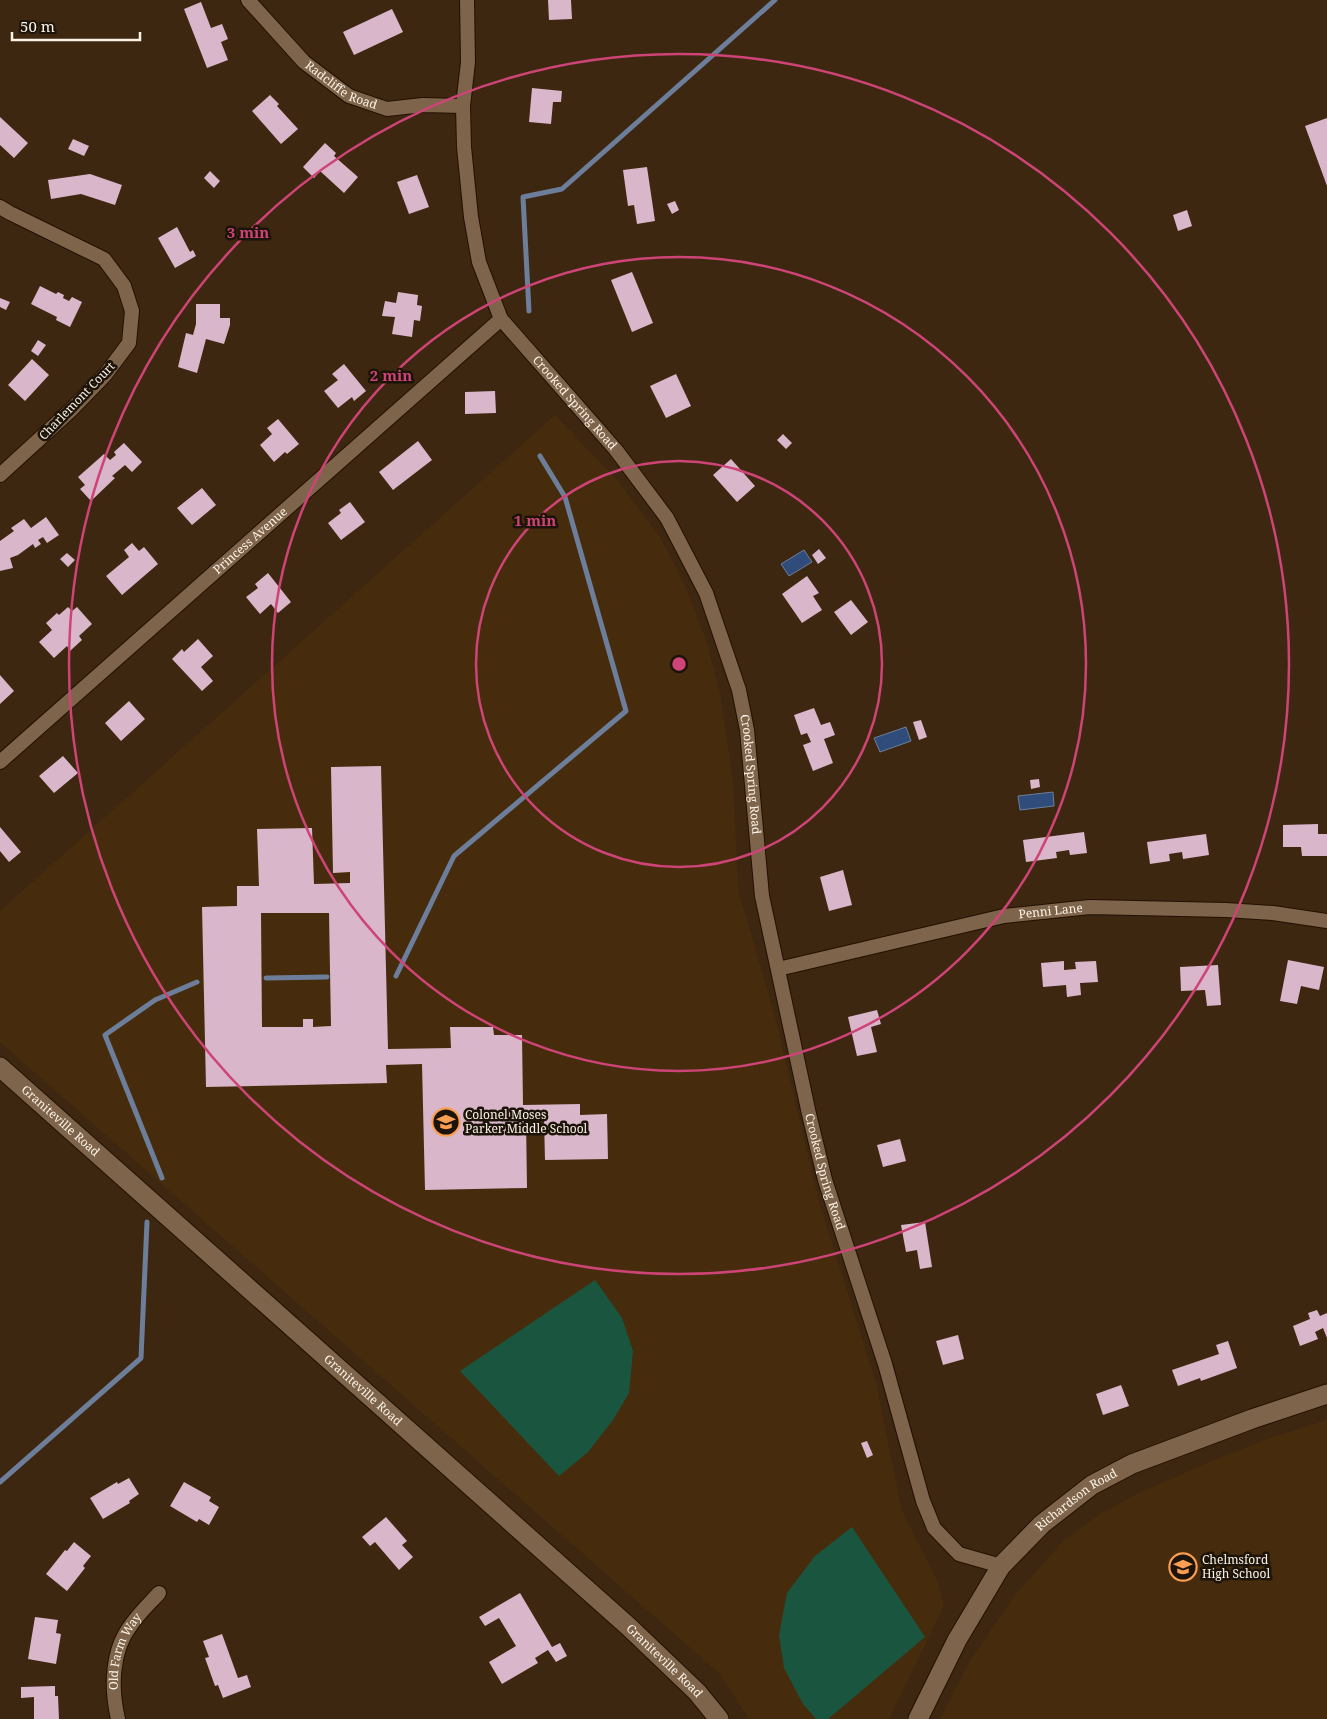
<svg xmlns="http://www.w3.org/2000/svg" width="1327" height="1719" viewBox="0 0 1327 1719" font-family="'Noto Serif',serif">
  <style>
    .built { fill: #462c0d }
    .green { fill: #1a563f }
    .water { fill: #2f4c7b; stroke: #6d7e9b }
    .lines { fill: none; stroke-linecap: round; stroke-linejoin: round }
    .stream { stroke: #6d7e9b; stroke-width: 5 }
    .building { fill: #dab6ca; fill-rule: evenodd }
    .street-casing { stroke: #231000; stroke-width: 16 }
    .secondary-casing { stroke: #231000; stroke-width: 21 }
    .street { stroke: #7d644b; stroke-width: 14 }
    .secondary { stroke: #7d644b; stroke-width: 19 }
    .ring { fill: none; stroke: #ce4477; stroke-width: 2.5 }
    .labels { text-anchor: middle; stroke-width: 5; stroke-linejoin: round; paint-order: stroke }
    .street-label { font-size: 12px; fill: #fdf2e6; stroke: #1c1309 }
    .poi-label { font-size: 12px; fill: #fdf2e6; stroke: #1c1309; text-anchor: start }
    .centre { fill: #ce4477; stroke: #1c1309; stroke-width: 2.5 }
    .ring-label { font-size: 15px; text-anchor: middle; font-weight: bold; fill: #ce4477; stroke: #1c1309; stroke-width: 5; stroke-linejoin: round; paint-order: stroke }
  </style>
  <rect width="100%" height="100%" fill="#3d2710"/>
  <path class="built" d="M555 415 619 482 660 537 684 583 707 643 720 693 733 781 738 890 774 1013 819 1202 876 1383 902 1511 938 1582 944 1606 889 1719H749L720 1674 0 1042V911Z
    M1327 1420V1719H940L971 1659 1015 1595 1064 1540 1102 1513 1139 1493 1214 1460 1270 1438Z"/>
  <path class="green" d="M595 1280 622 1318 633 1351 629 1393 613 1420 588 1452 559 1476 460 1371Z
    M852 1527 925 1637 828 1719H816L803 1704 784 1668 779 1635 787 1593 815 1556Z"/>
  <path class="water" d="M804 550 812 562 789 576 781 564Z
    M906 727 911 741 880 752 874 738Z
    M1053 792 1054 806 1020 810 1018 796Z"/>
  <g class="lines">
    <path class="stream" d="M529 311 523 197 562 189 775 0
      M396 976 454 856 626 711 565 497 540 456
      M266 978 327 977
      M162 1178 105 1035 155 1000 197 982
      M0 1482 141 1358 147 1222"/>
  </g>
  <path class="building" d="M548 0H571L572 19 549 20Z
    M201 2 211 28 222 24 228 39 221 42 228 60 207 68 184 9Z
    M392 9 403 32 354 55 343 32Z
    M532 88 562 91 561 102H553L551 124 529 122Z
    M270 95 279 104 277 106 298 129 281 144 252 111Z
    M0 117 28 143 14 158 0 145Z
    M1327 118V186L1305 126Z
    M73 139 89 146 84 156 68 149Z
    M325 143 336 153 334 156 358 177 344 193 320 171 314 178 303 167Z
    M647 167 655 221 637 224 634 205 628 206 623 170Z
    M210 171 220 181 214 188 204 178Z
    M90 174 122 185 115 205 81 194 51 199 48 180Z
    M417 175 429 207 409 214 397 182Z
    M675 201 679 210 672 214 667 204Z
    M1187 210 1192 226 1178 231 1173 215Z
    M177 227 190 252 193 250 196 256 175 268 158 238Z
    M632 272 653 323 632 332 611 280Z
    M40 286 56 294 58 292 64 295 63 298 69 301 72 297 82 302 70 327 56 320 57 317 31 304Z
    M398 292 418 295 417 305 422 306 420 321 414 320 412 337 392 334 395 317 382 316 385 301 396 303Z
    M0 298 10 302 6 310 0 307Z
    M196 304H220V318H230V325L224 344 206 339 197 373 178 367 186 333 193 335 196 324Z
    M38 340 46 345 38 356 31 351Z
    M32 359 49 375 25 401 8 385Z
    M344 364 366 391 354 401 352 397 338 408 324 391 338 380 332 374Z
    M676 374 691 406 666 418 650 386Z
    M495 391 496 413 465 414V392Z
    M278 419 299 444 287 454 285 452 274 462 260 445 272 434 267 428Z
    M783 434 792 443 786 449 777 440Z
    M418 441 432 460 393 490 379 472Z
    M124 443 142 462 132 472 125 465 112 476 115 478 91 501 80 489 85 485 78 477 104 454 110 460 116 455 114 452Z
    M731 459 755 486 737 502 713 475Z
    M202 488 216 505 192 525 177 508Z
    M350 502 365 522 341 540 328 523 341 513 339 510Z
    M46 517 59 535 47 543 43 537 38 540 41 544 35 548 33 544 18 555 10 558 13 568 0 571V541L14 531 11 528 24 519 31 528Z
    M132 543 139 551 144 547 158 564 122 595 106 576 129 557 124 550Z
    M819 549 826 558 818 564 812 555Z
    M67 553 75 560 68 567 60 559Z
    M268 573 291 602 278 613 271 604 260 614 246 597 258 588 255 584Z
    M807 576 819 593 813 596 822 610 802 623 782 594Z
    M851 600 868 622 851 635 834 612Z
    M68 607 72 611 77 607 92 624 79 636 82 640 70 651 67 646 54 658 39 642 52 630 46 623 57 613 59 615Z
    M198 639 213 656 201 667 213 681 202 691 172 659 182 649 184 652Z
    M0 675 14 691 0 704Z
    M129 701 145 719 121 741 105 723Z
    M814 708 821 725 830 722 835 735 824 739 833 763 813 771 803 745 811 742 807 733 801 735 794 715Z
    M921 720 927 737 919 740 913 722Z
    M63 756 78 773 54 793 39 776Z
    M381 766 388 1049 451 1048 450 1027H493L494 1035H522L523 1105 580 1104V1115L607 1114 608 1159 545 1160 544 1119H526L527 1188 425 1190 422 1064 386 1065 387 1083 206 1087 202 907 237 906V886H259L257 829 312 828 314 884 350 883V872L333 873 331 767ZM261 913H329L331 1026 313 1027V1019H303V1027H262Z
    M1039 779 1040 787 1031 789 1030 780Z
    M1318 824V834H1327V856H1302L1301 847H1283V825Z
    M0 827 21 852 9 862 0 851Z
    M1084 832 1087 853 1070 855 1069 850 1056 852 1057 858 1026 862 1023 840Z
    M1206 834 1209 855 1183 859 1182 852 1169 854 1170 861 1150 864 1147 842Z
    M843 870 852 905 829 911 820 877Z
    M1288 960 1324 967 1319 990 1301 986 1297 1004 1280 1001Z
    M1064 961V970L1076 969 1075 962 1096 961 1098 982 1080 983 1081 995 1067 997 1066 985 1043 987 1041 963Z
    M1218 965 1221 1005 1207 1006 1205 990 1181 991 1180 967Z
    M877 1010 881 1024 871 1027 877 1052 857 1056 848 1017Z
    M900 1139 906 1161 883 1167 877 1145Z
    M925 1222 932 1267 920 1269 917 1250 906 1252 901 1225Z
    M1317 1310 1320 1316 1327 1313V1338L1323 1328 1315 1332 1318 1339 1300 1346 1293 1326 1310 1319 1308 1313Z
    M958 1335 964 1359 943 1365 936 1341Z
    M1228 1341 1237 1368 1201 1381 1200 1378 1178 1386 1172 1370 1219 1354 1216 1345Z
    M1121 1385 1129 1406 1103 1415 1096 1394Z
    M867 1441 873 1455 867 1458 861 1443Z
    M129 1478 139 1494 129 1501 130 1503 103 1519 90 1498 117 1482 118 1484Z
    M184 1482 211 1497 209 1501 219 1507 209 1525 199 1519 197 1522 170 1506Z
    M386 1517 407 1541 402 1545 413 1557 399 1570 375 1542 370 1546 362 1537Z
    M74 1542 91 1556 83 1566 85 1568 67 1591 46 1574 65 1550 67 1551Z
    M520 1593 552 1647 560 1643 567 1656 556 1662 548 1650 535 1658 538 1663 502 1684 489 1662 516 1646 499 1618 485 1626 479 1617Z
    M35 1617 58 1620 56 1633 61 1634 56 1664 28 1659Z
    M222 1634 238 1678 247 1675 251 1687 223 1698 218 1685 215 1686 205 1658 209 1657 203 1641Z
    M55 1686V1696H58L59 1719H34V1697L21 1698V1687Z"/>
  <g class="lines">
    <g class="street-casing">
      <g id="street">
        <path id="s1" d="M248 0 304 62 349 96 387 109 423 105 463 106"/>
        <path id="s2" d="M467 0 468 62 463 106 464 147 471 217 479 262 501 319 616 450 667 518 706 593 739 690 747 730 762 896 809 1114 825 1180 885 1364 923 1501 934 1528 959 1554 1001 1566"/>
        <path d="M0 207 10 213 104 259 124 286 132 311 129 343 105 375 70 411 0 475"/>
        <path id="s3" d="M0 762 501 319"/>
        <path id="s4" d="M778 969 1004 916 1090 907 1226 910 1273 913 1327 921"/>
        <path id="s5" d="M118 1719C111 1689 111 1651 131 1625 139 1613 150 1603 159 1593"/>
      </g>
    </g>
    <g class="secondary-casing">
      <g id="secondary">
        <path id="s6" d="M0 1067 629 1627 697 1692 719 1719"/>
        <path id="s7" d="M918 1719 957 1640 1001 1566 1042 1524 1092 1485 1132 1464 1252 1419 1327 1394"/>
      </g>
    </g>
    <use href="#street" class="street"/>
    <use href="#secondary" class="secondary"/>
  </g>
  <g class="ring">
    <circle cx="679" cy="664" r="203"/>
    <circle cx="679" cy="664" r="407"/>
    <circle cx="679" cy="664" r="610"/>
  </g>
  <defs>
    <g id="school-ring" transform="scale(1.4375)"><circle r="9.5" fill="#1c1309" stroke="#fb9e51" stroke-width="1.5"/><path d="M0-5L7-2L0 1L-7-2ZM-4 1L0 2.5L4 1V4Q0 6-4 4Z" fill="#fb9e51"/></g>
  </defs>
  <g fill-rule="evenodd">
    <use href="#school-ring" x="446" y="1122"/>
    <use href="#school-ring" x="1183" y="1567"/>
  </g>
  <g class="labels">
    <g class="street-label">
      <text dy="4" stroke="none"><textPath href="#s1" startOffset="128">Radcliffe Road</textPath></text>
      <text transform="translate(77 401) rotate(-46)" y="4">Charlemont Court</text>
      <text dy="4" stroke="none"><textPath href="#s2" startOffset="436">Crooked Spring Road</textPath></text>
      <text dy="4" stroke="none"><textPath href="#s3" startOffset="334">Princess Avenue</textPath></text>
      <text dy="4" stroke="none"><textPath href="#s2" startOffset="856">Crooked Spring Road</textPath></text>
      <text dy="4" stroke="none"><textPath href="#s4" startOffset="279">Penni Lane</textPath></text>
      <text dy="4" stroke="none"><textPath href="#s6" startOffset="81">Graniteville Road</textPath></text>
      <text dy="4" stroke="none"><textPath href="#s2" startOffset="1261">Crooked Spring Road</textPath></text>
      <text dy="4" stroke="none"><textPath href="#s6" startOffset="486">Graniteville Road</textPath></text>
      <text dy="4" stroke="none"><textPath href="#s7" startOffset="275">Richardson Road</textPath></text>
      <text dy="4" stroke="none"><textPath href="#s5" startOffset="70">Old Farm Way</textPath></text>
      <text dy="4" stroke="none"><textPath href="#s6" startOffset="891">Graniteville Road</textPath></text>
    </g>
    <g class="poi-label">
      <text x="465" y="1119">Colonel Moses<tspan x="465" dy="14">Parker Middle School</tspan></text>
      <text x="1202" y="1564">Chelmsford<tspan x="1202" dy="14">High School</tspan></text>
    </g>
  </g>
  <circle cx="679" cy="664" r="8" class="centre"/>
  <g class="ring-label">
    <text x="248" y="238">3 min</text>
    <text x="391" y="381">2 min</text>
    <text x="535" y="526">1 min</text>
  </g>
  <path d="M12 32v8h128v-8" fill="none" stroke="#fdf2e6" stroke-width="2.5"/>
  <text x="20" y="32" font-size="15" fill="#fdf2e6" stroke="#1c1309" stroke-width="4" paint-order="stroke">50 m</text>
</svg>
